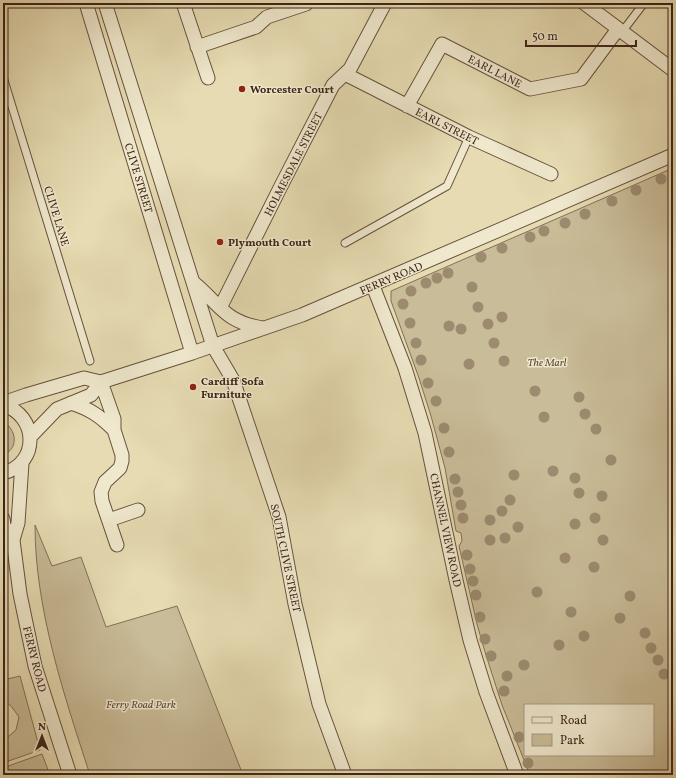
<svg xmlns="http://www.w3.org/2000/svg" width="676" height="778" viewBox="0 0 676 778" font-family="Vollkorn,serif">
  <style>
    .green { fill: #c9bc98; stroke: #837058; fill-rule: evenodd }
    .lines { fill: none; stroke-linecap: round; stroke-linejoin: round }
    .lane-casing { stroke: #67513e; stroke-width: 9 }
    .street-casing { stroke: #67513e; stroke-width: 15 }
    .lane { stroke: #efe8cd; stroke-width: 7 }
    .street { stroke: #efe8cd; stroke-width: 13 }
    .tree { fill: #9c8b6f }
    .poi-dot { fill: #8f2418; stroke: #efe8cd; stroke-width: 1.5 }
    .labels { text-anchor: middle; stroke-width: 3; stroke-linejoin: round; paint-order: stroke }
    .street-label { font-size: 11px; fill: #3d2318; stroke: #efe8cd }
    .poi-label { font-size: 11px; font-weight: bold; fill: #3d2318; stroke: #efe8cd; text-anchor: start }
    .park-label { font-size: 11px; font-style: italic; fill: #604938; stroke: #efe8cd }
  </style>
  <rect width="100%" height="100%" fill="#e6dbb2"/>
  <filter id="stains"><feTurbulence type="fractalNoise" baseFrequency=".005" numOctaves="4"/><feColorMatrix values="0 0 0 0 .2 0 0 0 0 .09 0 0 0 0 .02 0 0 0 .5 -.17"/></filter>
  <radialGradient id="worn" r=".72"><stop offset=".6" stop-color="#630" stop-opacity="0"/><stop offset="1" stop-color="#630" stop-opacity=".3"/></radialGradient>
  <path class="green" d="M673 168V775H530L502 705 485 652 477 624 459 546 462 541 461 533 456 531 445 468 431 416 419 378 391 301V291ZM525 705H653V755H525Z
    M3 422C17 429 19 449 3 455Z
    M35 525 52 566 81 557 106 627 177 606 243 775H90C64 695 35 609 35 525Z
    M20 676 40 750 3 763V741L16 730 19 717 11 706 3 700V680Z
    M42 754 50 775H7L3 772V769L11 765Z"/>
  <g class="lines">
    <g class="lane-casing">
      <path id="lane" d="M622 32 644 3
        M3 77 90 361
        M345 243 447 186 469 137"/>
    </g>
    <g class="street-casing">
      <path id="street" d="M86 3 192 353
        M105 3 213 346 233 380 279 517 295 604 319 704 345 775
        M183 3 208 78
        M584 3 673 70
        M197 47 256 27 267 17 306 4
        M345 74 469 137 551 174
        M407 106 442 44 530 89 581 79 618 29
        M193 282C220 304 224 322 263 328
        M373 286 405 368 425 433 456 580 470 640 486 692 517 775
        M220 308 280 188 333 85 350 69 385 3
        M101 382 114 419V430L122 455V461L120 468 105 482 101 492 102 501 117 545
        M3 403 26 395 84 378 101 382 192 353 302 315 673 155
        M71 403C90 409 100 416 114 430
        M3 405C38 415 40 464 3 473
        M31 436 57 409 91 395 101 382
        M3 519 4 526 13 540 20 594 35 666 70 775
        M109 520 138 510
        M13 540 18 523 22 463"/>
    </g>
    <use href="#lane" class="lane"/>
    <use href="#street" class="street"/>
  </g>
  <g class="tree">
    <circle cx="661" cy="179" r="5.5"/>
    <circle cx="636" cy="190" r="5.5"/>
    <circle cx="612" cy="201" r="5.5"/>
    <circle cx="585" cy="214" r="5.5"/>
    <circle cx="565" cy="223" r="5.5"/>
    <circle cx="544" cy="231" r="5.5"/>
    <circle cx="530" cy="237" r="5.5"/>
    <circle cx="502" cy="248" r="5.5"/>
    <circle cx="481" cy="257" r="5.5"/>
    <circle cx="448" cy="273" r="5.5"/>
    <circle cx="437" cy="278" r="5.5"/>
    <circle cx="426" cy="283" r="5.5"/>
    <circle cx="472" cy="287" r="5.5"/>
    <circle cx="411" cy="291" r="5.5"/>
    <circle cx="403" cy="304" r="5.5"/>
    <circle cx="478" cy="307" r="5.5"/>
    <circle cx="502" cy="317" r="5.5"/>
    <circle cx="410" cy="323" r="5.5"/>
    <circle cx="488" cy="324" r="5.5"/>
    <circle cx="449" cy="326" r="5.5"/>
    <circle cx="461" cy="329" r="5.5"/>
    <circle cx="416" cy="343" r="5.5"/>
    <circle cx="494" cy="343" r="5.5"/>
    <circle cx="421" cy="360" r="5.5"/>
    <circle cx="504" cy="361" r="5.5"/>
    <circle cx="469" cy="364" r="5.5"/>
    <circle cx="428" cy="383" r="5.5"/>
    <circle cx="535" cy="391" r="5.5"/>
    <circle cx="579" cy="397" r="5.5"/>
    <circle cx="436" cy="401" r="5.5"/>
    <circle cx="585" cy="414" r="5.5"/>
    <circle cx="544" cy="417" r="5.5"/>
    <circle cx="444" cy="428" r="5.5"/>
    <circle cx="596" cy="429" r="5.5"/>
    <circle cx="449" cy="452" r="5.5"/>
    <circle cx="611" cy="460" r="5.5"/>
    <circle cx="553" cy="471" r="5.5"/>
    <circle cx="514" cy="475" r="5.5"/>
    <circle cx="575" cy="478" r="5.5"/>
    <circle cx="455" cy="479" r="5.5"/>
    <circle cx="458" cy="492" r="5.5"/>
    <circle cx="579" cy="493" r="5.5"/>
    <circle cx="602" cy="496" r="5.5"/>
    <circle cx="510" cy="500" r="5.5"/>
    <circle cx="461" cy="505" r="5.5"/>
    <circle cx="502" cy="511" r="5.5"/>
    <circle cx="463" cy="518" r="5.5"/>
    <circle cx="595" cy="518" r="5.5"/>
    <circle cx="490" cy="520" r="5.5"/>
    <circle cx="575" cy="524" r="5.5"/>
    <circle cx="518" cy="527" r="5.5"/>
    <circle cx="505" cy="538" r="5.5"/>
    <circle cx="490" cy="540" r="5.5"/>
    <circle cx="603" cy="540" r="5.5"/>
    <circle cx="467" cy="555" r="5.5"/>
    <circle cx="565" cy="558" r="5.5"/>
    <circle cx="594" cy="567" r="5.5"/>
    <circle cx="470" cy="569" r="5.5"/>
    <circle cx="473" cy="581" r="5.5"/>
    <circle cx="537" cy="592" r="5.5"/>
    <circle cx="476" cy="595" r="5.5"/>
    <circle cx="630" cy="596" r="5.5"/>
    <circle cx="571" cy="612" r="5.5"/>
    <circle cx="480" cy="617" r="5.5"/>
    <circle cx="620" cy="618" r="5.5"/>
    <circle cx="645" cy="633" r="5.5"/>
    <circle cx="584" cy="636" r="5.5"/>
    <circle cx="485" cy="639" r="5.5"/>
    <circle cx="559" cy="645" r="5.5"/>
    <circle cx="651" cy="648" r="5.5"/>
    <circle cx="491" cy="656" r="5.5"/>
    <circle cx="658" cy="660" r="5.5"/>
    <circle cx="524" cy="665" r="5.5"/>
    <circle cx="664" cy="674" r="5.5"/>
    <circle cx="507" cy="676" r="5.5"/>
    <circle cx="504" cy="691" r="5.5"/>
    <circle cx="519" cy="737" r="5.5"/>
    <circle cx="528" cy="763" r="5.5"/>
  </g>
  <g class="poi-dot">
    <circle cx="242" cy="89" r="4"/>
    <circle cx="220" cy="242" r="4"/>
    <circle cx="193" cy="387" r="4"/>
  </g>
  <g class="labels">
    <g class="street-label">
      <text transform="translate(495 71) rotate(27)" y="4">EARL LANE</text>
      <text transform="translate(447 126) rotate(27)" y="4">EARL STREET</text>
      <text transform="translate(293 164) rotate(-63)" y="4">HOLMESDALE STREET</text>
      <text transform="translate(139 178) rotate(73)" y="4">CLIVE STREET</text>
      <text transform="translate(57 216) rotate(73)" y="4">CLIVE LANE</text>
      <text transform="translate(391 278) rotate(-23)" y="4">FERRY ROAD</text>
      <text transform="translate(446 530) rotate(78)" y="4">CHANNEL VIEW ROAD</text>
      <text transform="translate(286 558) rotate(78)" y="4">SOUTH CLIVE STREET</text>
      <text transform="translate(35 659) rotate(76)" y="4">FERRY ROAD</text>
    </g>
    <g class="poi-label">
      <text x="250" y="93">Worcester Court</text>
      <text x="228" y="246">Plymouth Court</text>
      <text x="201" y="385">Cardiff Sofa<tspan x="201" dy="13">Furniture</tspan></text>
    </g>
    <g class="park-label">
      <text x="547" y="366">The Marl</text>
      <text x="141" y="708">Ferry Road Park</text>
    </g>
  </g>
  <rect width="676" height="778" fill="none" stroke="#e6dbb2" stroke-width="16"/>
  <rect x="4" y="4" width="668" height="770" fill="none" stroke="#3d2318" stroke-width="2"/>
  <rect x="8" y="8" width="660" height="762" fill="none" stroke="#3d2318"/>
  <rect x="524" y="704" width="130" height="52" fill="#efe8cd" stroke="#a89985"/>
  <rect x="532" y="717" width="20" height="6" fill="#efe8cd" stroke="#a89985"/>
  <text x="560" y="724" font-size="12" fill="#3d2318">Road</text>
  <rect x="532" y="734" width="20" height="12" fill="#c9bc98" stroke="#a89985"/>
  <text x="560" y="744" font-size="12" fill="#3d2318">Park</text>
  <g transform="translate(42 736)" stroke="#efe8cd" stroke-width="3" paint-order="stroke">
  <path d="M0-3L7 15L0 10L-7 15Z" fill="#3d2318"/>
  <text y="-6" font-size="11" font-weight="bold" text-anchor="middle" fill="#3d2318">N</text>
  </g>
  <path d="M526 40v6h110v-6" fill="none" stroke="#3d2318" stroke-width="2"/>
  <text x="532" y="40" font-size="12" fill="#3d2318" stroke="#efe8cd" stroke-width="3" paint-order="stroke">50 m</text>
  <rect width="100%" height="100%" filter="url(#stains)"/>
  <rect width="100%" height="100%" fill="url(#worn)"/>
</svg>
